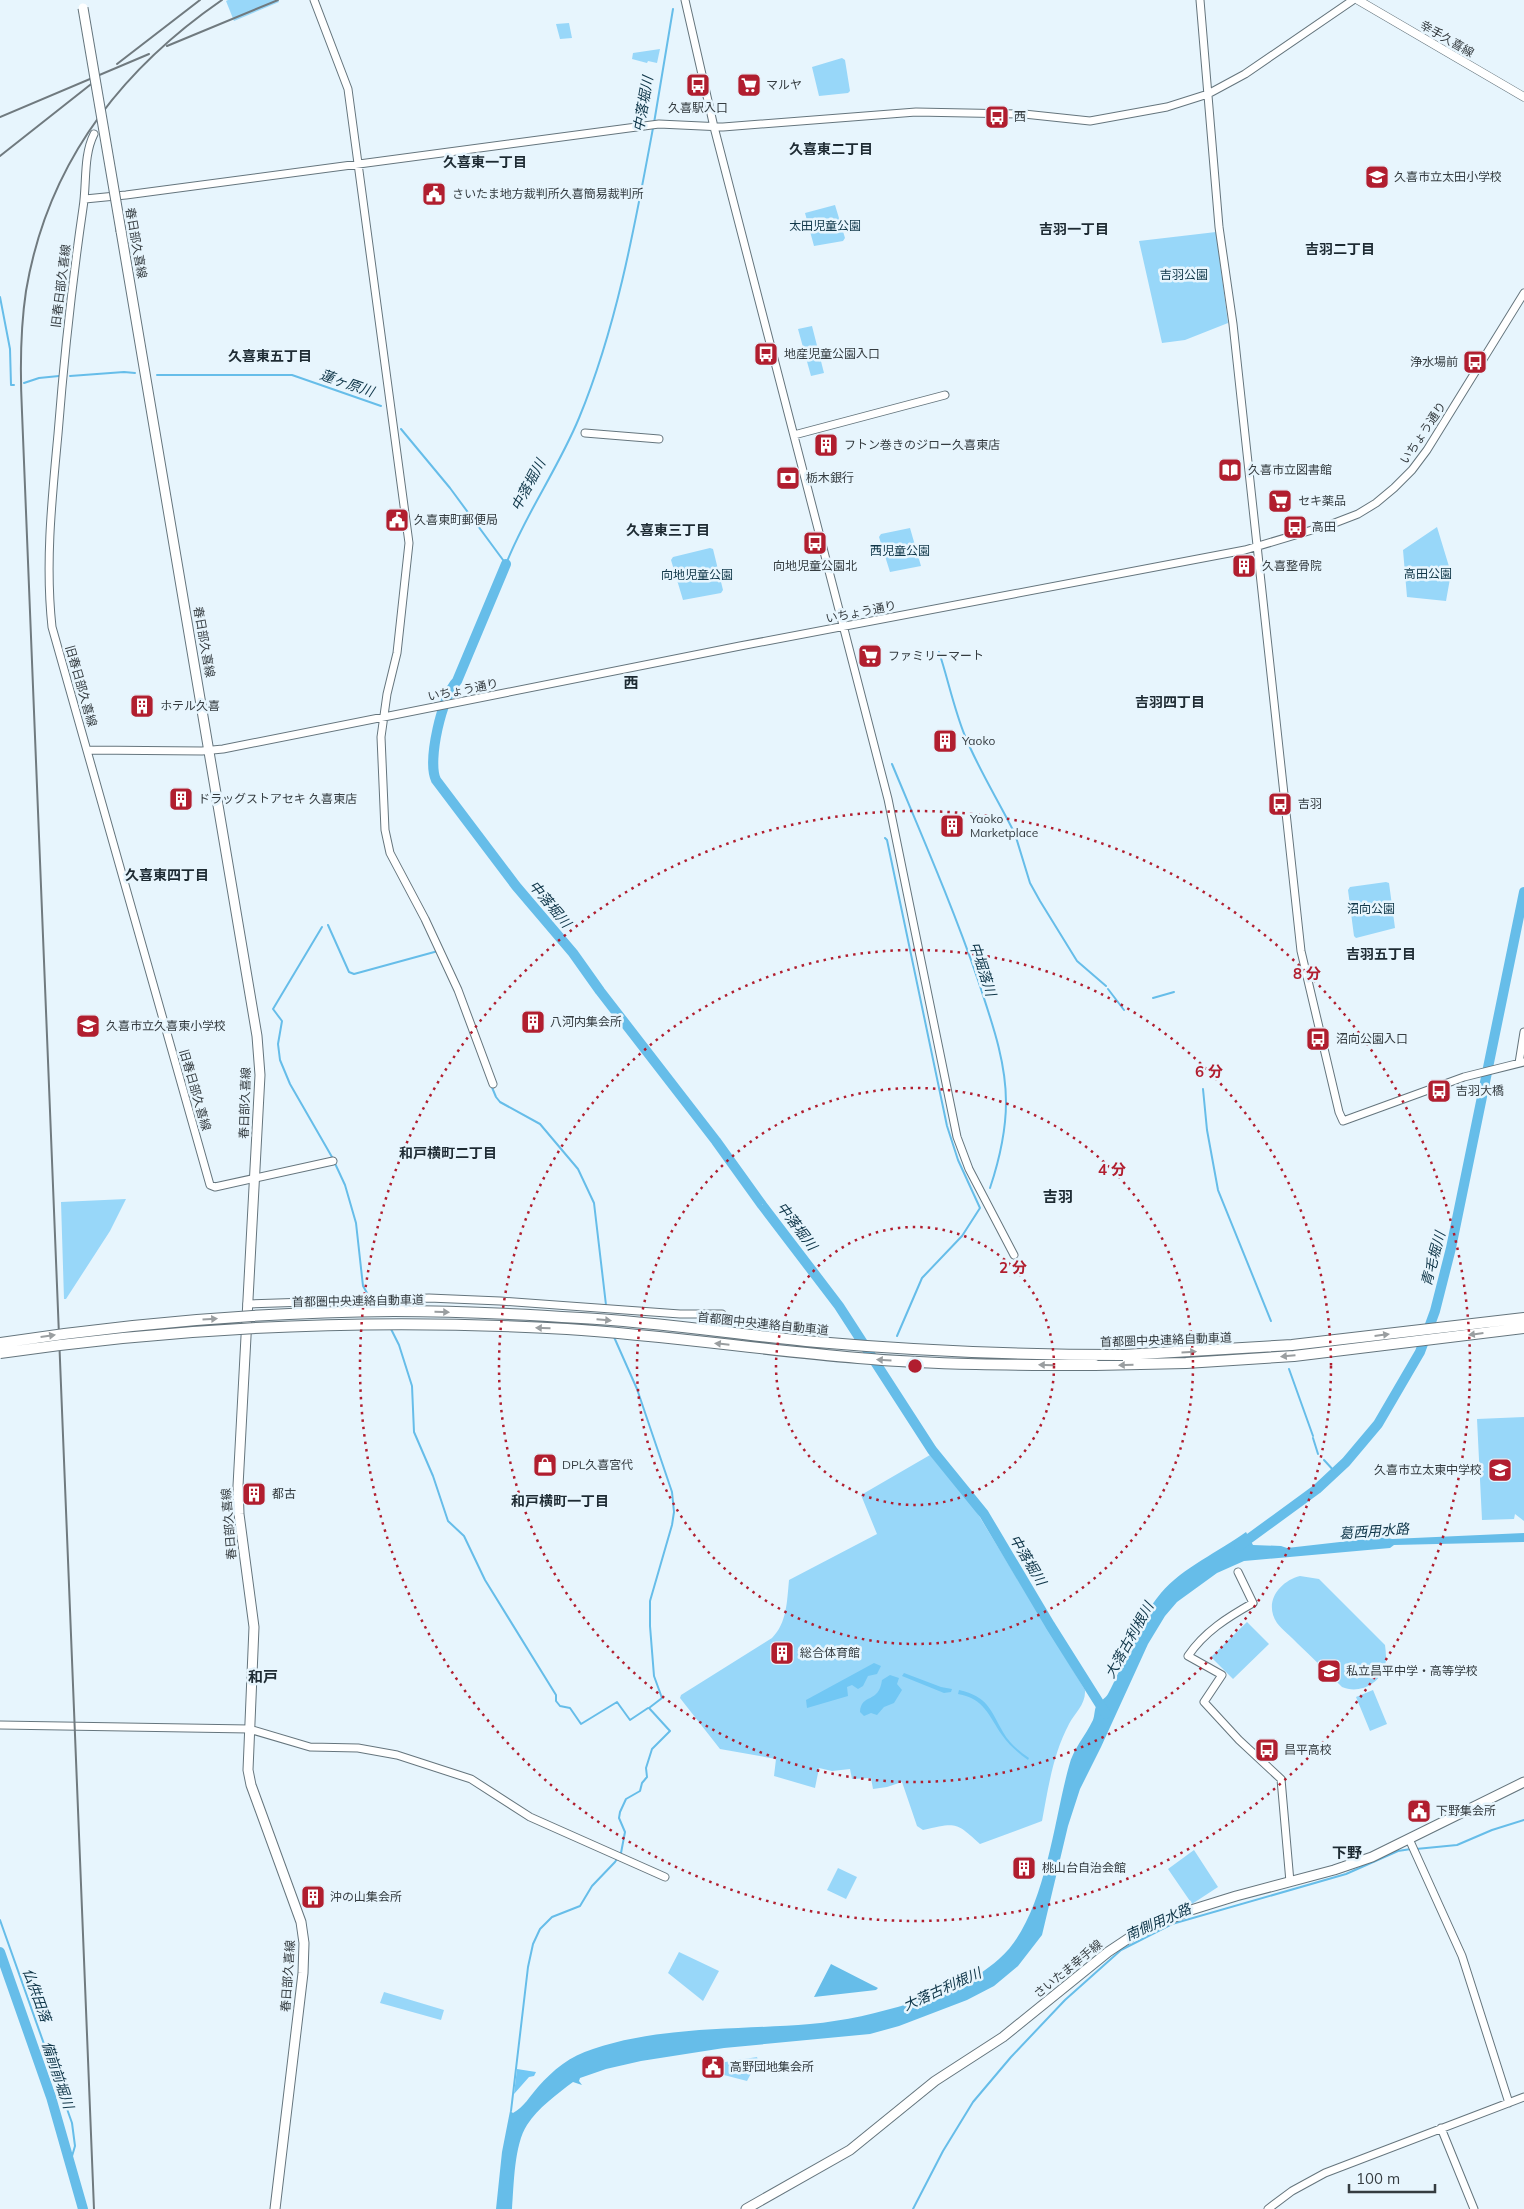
<svg xmlns="http://www.w3.org/2000/svg" width="1524" height="2209" viewBox="0 0 1524 2209" font-family="Mulish,'Noto Sans JP',sans-serif">
  <style>
    .green { fill: #98d7f9 }
    .forest { fill: #71c7f4 }
    .water { fill: #66bde9 }
    .lines { fill: none; stroke-linecap: round; stroke-linejoin: round }
    .stream { stroke: #66bde9; stroke-width: 2 }
    .river { stroke: #66bde9; stroke-width: 10 }
    .tertiary-casing { stroke: #65757d; stroke-width: 9 }
    .secondary-casing { stroke: #65757d; stroke-width: 9 }
    .primary-casing { stroke: #65757d; stroke-width: 11 }
    .motorway-casing { stroke: #65757d; stroke-width: 12 }
    .tertiary { stroke: #fff; stroke-width: 7 }
    .secondary { stroke: #fff; stroke-width: 8 }
    .primary { stroke: #fff; stroke-width: 9 }
    .motorway { stroke: #fff; stroke-width: 10 }
    .rail { stroke: #707a7f; stroke-width: 2 }
    .primary-bridge-casing { stroke: #65757d; stroke-width: 11; stroke-linecap: butt }
    .motorway-bridge-casing { stroke: #65757d; stroke-width: 12; stroke-linecap: butt }
    .primary-bridge { stroke: #fff; stroke-width: 9 }
    .motorway-bridge { stroke: #fff; stroke-width: 10 }
    .oneway { fill: #9a9ea0 }
    .ring { fill: none; stroke: #b11e2f; stroke-width: 2.5; stroke-dasharray: 2.5 5 }
    .labels { text-anchor: middle; stroke-width: 5; stroke-linejoin: round; paint-order: stroke }
    .street-label { font-size: 12px; fill: #353c40; stroke: #e7f5fd }
    .poi-label { font-size: 12px; fill: #353c40; stroke: #e7f5fd; text-anchor: start }
    .park-label { font-size: 12px; fill: #0f3648; stroke: #e7f5fd }
    .water-label { font-size: 14px; font-style: italic; fill: #0e3548; stroke: #e7f5fd }
    .neighbourhood-label { font-size: 14px; font-weight: bold; fill: #1e2b33; stroke: #e7f5fd }
    .quarter-label { font-size: 15px; font-weight: bold; fill: #1e2b33; stroke: #e7f5fd }
    .centre { fill: #b11e2f; stroke: #e7f5fd; stroke-width: 2.5 }
    .ring-label { font-size: 15px; text-anchor: middle; font-weight: bold; fill: #b11e2f; stroke: #e7f5fd; stroke-width: 5; stroke-linejoin: round; paint-order: stroke }
  </style>
  <rect width="100%" height="100%" fill="#e7f5fd"/>
  <path class="green" d="M228 0H278L279 2 234 21 226 1Z
    M569 23 572 38 560 39 556 24Z
    M660 49 657 63 648 61 647 63 632 59 633 53Z
    M842 58 845 60 850 91 848 93 819 96 812 67Z
    M835 205 845 238 843 241 814 246 805 213Z
    M1216 232 1228 323 1185 340 1162 343 1139 241Z
    M812 326 824 373 811 376 798 329Z
    M1437 527 1451 573 1446 601 1407 597 1403 550Z
    M910 528 921 566 890 572 879 537 881 534Z
    M710 548 713 549 723 590 721 593 683 600 671 560 673 557Z
    M1386 882 1389 883 1395 928 1356 938 1354 936 1348 890 1350 887Z
    M126 1199 110 1231 66 1299H64L61 1202Z
    M1524 1417V1521L1515 1514 1514 1519 1482 1520 1477 1419Z
    M930 1455 973 1506 1085 1690C1086 1704 1075 1713 1069 1724 1053 1754 1048 1789 1042 1821L980 1844C955 1821 956 1823 923 1830L917 1826 902 1782 887 1787 873 1789 871 1778 852 1779 850 1769 832 1771 819 1768 815 1788 774 1776 776 1759 720 1749 680 1698 681 1695 772 1638C787 1623 787 1601 789 1580L877 1534 861 1495Z
    M1300 1576 1319 1579 1385 1645C1386 1653 1387 1661 1384 1669 1378 1685 1358 1694 1342 1687 1327 1672 1312 1657 1297 1643 1291 1636 1282 1630 1277 1623 1263 1602 1280 1581 1300 1576Z
    M1247 1622 1269 1644 1233 1679 1211 1657Z
    M1373 1690 1387 1724 1370 1731 1356 1697Z
    M1194 1850 1218 1887 1192 1904 1168 1869Z
    M838 1868 857 1877 846 1899 827 1890Z
    M679 1952 719 1971 703 2001 668 1973Z
    M384 1992 444 2010 441 2020 380 2003Z
    M757 2057 758 2060 747 2081 720 2074 719 2063Z"/>
  <path class="forest" d="M874 1663 881 1666 877 1674 868 1676 863 1686 858 1689 852 1685 847 1687 848 1696 807 1708 806 1700Z
    M904 1673 941 1687 952 1689 951 1692 944 1693 902 1676Z
    M890 1675 899 1678 897 1684 902 1690 894 1703 884 1707 877 1715 871 1713 864 1716 860 1712C861 1693 879 1704 882 1680Z
    M959 1690C988 1697 990 1709 1003 1732 1009 1743 1019 1751 1029 1758L1028 1760C1018 1753 1009 1745 1002 1735 989 1716 984 1698 958 1694Z
    M517 2069 536 2072 534 2076 529 2077 514 2094Z"/>
  <path class="water" d="M1246 1532 1253 1545 1281 1546 1287 1548 1384 1537 1392 1539 1524 1533V1542L1394 1545 1390 1548 1244 1561 1217 1573 1177 1602 1165 1616 1148 1644 1101 1747 1080 1789 1068 1826 1042 1935 1018 1966 994 1986 967 2000 899 2026 870 2034 724 2048 641 2061 606 2069 580 2078 579 2081 582 2085 573 2082C557 2094 538 2108 527 2125 514 2145 514 2185 512 2209H496L502 2152 510 2111 513 2113C524 2107 530 2096 538 2087 553 2070 570 2056 593 2049 660 2026 740 2030 810 2024 845 2021 878 2013 911 2003 944 1993 973 1982 999 1959 1045 1919 1053 1823 1069 1766 1073 1749 1086 1735 1093 1720 1095 1715 1094 1709 1097 1705 1100 1701 1105 1699 1108 1694 1126 1661 1137 1621 1161 1593 1182 1568 1220 1551 1246 1532Z
    M831 1964 878 1988 876 1990 814 1997Z"/>
  <g class="lines">
    <path class="stream" d="M654 123 673 9
      M0 297 10 349 11 385H14
      M157 375H292L381 406
      M70 376 124 372 135 373
      M24 383 39 378 59 376
      M401 429 450 488 506 564
      M506 564C526 513 558 469 579 418 617 326 635 225 653 128
      M939 652C948 679 954 709 965 736 979 770 998 800 1014 832
      M892 764C922 836 953 907 978 980 991 1020 1006 1060 1006 1102 1006 1132 999 1161 990 1188
      M1015 834 1030 883 1040 901 1077 961 1106 986
      M885 838 887 840 947 1126 958 1160 980 1208 962 1236 922 1278 897 1336
      M328 925 349 972 354 974 438 951
      M322 927 273 1009 282 1021 278 1044 280 1060 290 1084 332 1157 345 1185 356 1223 363 1286 370 1298
      M1108 989 1124 1010
      M1153 998 1174 992
      M491 1085 496 1097 500 1102 540 1124 578 1169 594 1203 606 1305
      M1203 1089 1207 1130 1218 1190 1271 1321
      M391 1329 399 1345 412 1386 414 1432 433 1476 448 1521 464 1536 485 1580 556 1695V1701L560 1706 570 1708 581 1724 617 1702 630 1720 648 1708
      M1289 1369 1313 1436
      M1313 1438 1318 1454
      M1324 1460 1335 1472
      M1416 1849 1457 1845 1492 1830 1524 1820
      M0 1920 72 2123 75 2146 70 2163
      M511 2111 528 1967 533 1944 540 1929 552 1917 580 1906 592 1886 615 1862 621 1853 625 1832 619 1818 620 1812 626 1799 640 1791 642 1783 647 1777 646 1768 652 1749 670 1731 649 1708 662 1698 654 1676 650 1626V1601L672 1525 674 1512 672 1492 637 1389 614 1337
      M913 2209 943 2151 973 2102 1011 2057 1065 2000 1121 1950 1172 1924 1346 1874 1398 1851 1411 1849"/>
    <path class="river" d="M506 564 457 681C442 696 427 761 436 780L516 886 573 953 600 991 716 1141 762 1205 839 1306 932 1450 984 1514 1050 1625 1106 1714
      M1239 1546 1317 1489 1346 1462 1378 1424 1420 1352 1435 1311 1451 1248 1524 892
      M0 1952 51 2097 83 2209"/>
    <g class="tertiary-casing">
      <path id="tertiary" d="M314 0 348 89 409 543 397 653 387 694 381 737 385 830 390 853 425 919 458 990 493 1084
        M685 0 714 127 888 799 957 1137 969 1169 1014 1255
        M1200 0 1219 227 1233 324 1301 951 1339 1112 1343 1121 1464 1077 1524 1062
        M94 134C83 156 87 183 83 208 72 283 64 358 58 434 52 498 45 563 52 627L210 1185 215 1187 333 1161
        M85 199 126 195 659 124 723 127 916 112 1024 114 1090 121 1167 107 1208 94 1245 74 1353 0
        M585 433 659 439
        M794 435 945 395
        M88 750 202 751 223 749 740 646 1245 550 1332 524 1358 514 1376 503 1394 488 1412 470 1427 450 1524 293
        M1519 1063 1524 1032
        M247 1304 429 1298 500 1301 680 1314H722
        M1238 1572 1253 1603C1228 1617 1204 1632 1188 1656L1222 1675 1204 1702 1239 1740 1281 1779 1290 1882
        M0 1725 249 1729 310 1747 358 1748 397 1755 471 1779 530 1817 665 1877
        M1409 1839 1462 1956 1509 2103
        M1441 2128 1474 2209
        M1268 2209 1292 2191 1325 2173 1524 2097"/>
    </g>
    <g class="secondary-casing">
      <path id="secondary" d="M1358 0 1524 97"/>
    </g>
    <g class="primary-casing">
      <path id="primary" d="M121 231 257 1036 260 1075 238 1486 239 1514 254 1627 248 1770 251 1785 301 1922 304 1943 303 1973 275 2209
        M746 2209 850 2150 935 2081 1003 2037 1108 1952 1135 1934 1191 1910 1236 1896 1334 1870 1372 1857 1524 1782"/>
    </g>
    <g class="motorway-casing">
      <path id="motorway" d="M1123 1355 1292 1345 1524 1318
        M1095 1365 1186 1363 1294 1356 1524 1328"/>
    </g>
    <use href="#tertiary" class="tertiary"/>
    <use href="#secondary" class="secondary"/>
    <use href="#primary" class="primary"/>
    <use href="#motorway" class="motorway"/>
    <path class="rail" d="M167 46 278 0
      M117 64 200 0
      M0 117 149 54
      M0 156 95 81
      M94 2209 22 412C20 371 20 331 26 291 47 166 119 71 222 0"/>
    <g class="primary-bridge-casing">
      <path id="primary-bridge" d="M83 8 121 231"/>
    </g>
    <g class="motorway-bridge-casing">
      <path id="motorway-bridge" d="M0 1343C131 1323 262 1312 394 1311 457 1311 519 1314 581 1318 660 1322 739 1335 817 1342 919 1351 1021 1355 1123 1355
        M0 1353C187 1326 378 1318 567 1329 664 1335 761 1350 858 1358 936 1365 1016 1365 1095 1365"/>
    </g>
    <use href="#primary-bridge" class="primary-bridge"/>
    <use href="#motorway-bridge" class="motorway-bridge"/>
  </g>
  <defs><path id="oneway-solid" d="M-6-.8H1V-3.2L6.5 0L1 3.2V.8H-6Z" transform="scale(1.25)"/></defs>
  <g class="oneway">
    <use href="#oneway-solid" transform="translate(442 1312) rotate(1)"/>
    <use href="#oneway-solid" transform="translate(210 1319) rotate(-4)"/>
    <use href="#oneway-solid" transform="translate(604 1320) rotate(5)"/>
    <use href="#oneway-solid" transform="translate(543 1328) rotate(-178)"/>
    <use href="#oneway-solid" transform="translate(1476 1334) rotate(173)"/>
    <use href="#oneway-solid" transform="translate(1382 1335) rotate(-7)"/>
    <use href="#oneway-solid" transform="translate(48 1336) rotate(-8)"/>
    <use href="#oneway-solid" transform="translate(722 1344) rotate(-174)"/>
    <use href="#oneway-solid" transform="translate(1189 1352) rotate(-3)"/>
    <use href="#oneway-solid" transform="translate(1288 1356) rotate(175)"/>
    <use href="#oneway-solid" transform="translate(884 1360) rotate(-177)"/>
    <use href="#oneway-solid" transform="translate(1046 1365) rotate(-179)"/>
    <use href="#oneway-solid" transform="translate(1126 1365) rotate(179)"/>
  </g>
  <g class="ring">
    <circle cx="915" cy="1366" r="139"/>
    <circle cx="915" cy="1366" r="278"/>
    <circle cx="915" cy="1366" r="416"/>
    <circle cx="915" cy="1366" r="555"/>
  </g>
  <defs>
    <g id="bus-square" transform="scale(1.25)"><rect x="-9" y="-9" width="18" height="18" rx="4" fill="#b11e2f" stroke="#e7f5fd"/><path d="M-5-6H5V4H4V6H2V4H-2V6H-4V4H-5ZM-3.5-4V0h7V-4ZM-3.5 1.2v1.5H-2V1.2ZM2 1.2v1.5H3.5V1.2Z" fill="#fff"/></g>
    <g id="supermarket-square" transform="scale(1.25)"><rect x="-9" y="-9" width="18" height="18" rx="4" fill="#b11e2f" stroke="#e7f5fd"/><path d="M-6-5.5h2.5l.6 2H6L4.5 2H-2.5L-4.4-4H-6ZM-1.5 3.2a1.3 1.3 0 1 0 .1 0ZM3 3.2a1.3 1.3 0 1 0 .1 0Z" fill="#fff"/></g>
    <g id="school-square" transform="scale(1.25)"><rect x="-9" y="-9" width="18" height="18" rx="4" fill="#b11e2f" stroke="#e7f5fd"/><path d="M0-5L7-2L0 1L-7-2ZM-4 1L0 2.5L4 1V4Q0 6-4 4Z" fill="#fff"/></g>
    <g id="civic-square" transform="scale(1.25)"><rect x="-9" y="-9" width="18" height="18" rx="4" fill="#b11e2f" stroke="#e7f5fd"/><path d="M-.6-6.5H3V-4.5H.6V-3L4-1V1h2V6H-6V1h2V-1L-.6-3ZM-1.2 2.5V6h2.4V2.5Z" fill="#fff"/></g>
    <g id="building-square" transform="scale(1.25)"><rect x="-9" y="-9" width="18" height="18" rx="4" fill="#b11e2f" stroke="#e7f5fd"/><path d="M-4-6H4V6H1V3H-1V6H-4ZM-2.5-4.3h1.7v1.8h-1.7ZM.8-4.3h1.7v1.8H.8ZM-2.5-1h1.7V.8h-1.7ZM.8-1h1.7V.8H.8Z" fill="#fff"/></g>
    <g id="library-square" transform="scale(1.25)"><rect x="-9" y="-9" width="18" height="18" rx="4" fill="#b11e2f" stroke="#e7f5fd"/><path d="M-6-4Q-3-5.5-.7-3.5V5Q-3 3-6 4ZM6-4Q3-5.5 .7-3.5V5Q3 3 6 4Z" fill="#fff"/></g>
    <g id="bank-square" transform="scale(1.25)"><rect x="-9" y="-9" width="18" height="18" rx="4" fill="#b11e2f" stroke="#e7f5fd"/><path d="M-6-4H6V4H-6ZM0-2.3a2.3 2.3 0 1 0 0 4.6a2.3 2.3 0 1 0 0-4.6Z" fill="#fff"/></g>
    <g id="shop-square" transform="scale(1.25)"><rect x="-9" y="-9" width="18" height="18" rx="4" fill="#b11e2f" stroke="#e7f5fd"/><path d="M-5-2.5h2.3a2.7 3.5 0 0 1 5.4 0H5L5.5 6h-11ZM-1.5-2.5h3a1.5 2.3 0 0 0-3 0Z" fill="#fff"/></g>
  </defs>
  <g fill-rule="evenodd">
    <use href="#bus-square" x="698" y="85"/>
    <use href="#supermarket-square" x="749" y="85"/>
    <use href="#bus-square" x="997" y="117"/>
    <use href="#school-square" x="1377" y="177"/>
    <use href="#civic-square" x="434" y="194"/>
    <use href="#bus-square" x="766" y="354"/>
    <use href="#bus-square" x="1475" y="362"/>
    <use href="#building-square" x="826" y="445"/>
    <use href="#library-square" x="1230" y="470"/>
    <use href="#bank-square" x="788" y="478"/>
    <use href="#supermarket-square" x="1280" y="501"/>
    <use href="#civic-square" x="397" y="520"/>
    <use href="#bus-square" x="1295" y="527"/>
    <use href="#bus-square" x="815" y="543"/>
    <use href="#building-square" x="1244" y="566"/>
    <use href="#supermarket-square" x="870" y="656"/>
    <use href="#building-square" x="142" y="706"/>
    <use href="#building-square" x="945" y="741"/>
    <use href="#building-square" x="181" y="799"/>
    <use href="#bus-square" x="1280" y="804"/>
    <use href="#building-square" x="952" y="826"/>
    <use href="#building-square" x="533" y="1022"/>
    <use href="#school-square" x="88" y="1026"/>
    <use href="#bus-square" x="1318" y="1039"/>
    <use href="#bus-square" x="1439" y="1091"/>
    <use href="#shop-square" x="545" y="1465"/>
    <use href="#school-square" x="1500" y="1470"/>
    <use href="#building-square" x="254" y="1494"/>
    <use href="#building-square" x="782" y="1653"/>
    <use href="#school-square" x="1329" y="1671"/>
    <use href="#bus-square" x="1267" y="1750"/>
    <use href="#civic-square" x="1419" y="1811"/>
    <use href="#building-square" x="1024" y="1868"/>
    <use href="#building-square" x="313" y="1897"/>
    <use href="#civic-square" x="713" y="2067"/>
  </g>
  <g class="labels">
    <g class="street-label">
      <text transform="translate(1447 39) rotate(30)" y="4">幸手久喜線</text>
      <text transform="translate(136 243) rotate(80)" y="4">春日部久喜線</text>
      <text transform="translate(61 286) rotate(-83)" y="4">旧春日部久喜線</text>
      <text transform="translate(1423 433) rotate(-56)" y="4">いちょう通り</text>
      <text transform="translate(861 612) rotate(-11)" y="4">いちょう通り</text>
      <text transform="translate(204 642) rotate(80)" y="4">春日部久喜線</text>
      <text transform="translate(81 686) rotate(74)" y="4">旧春日部久喜線</text>
      <text transform="translate(463 690) rotate(-11)" y="4">いちょう通り</text>
      <text transform="translate(195 1090) rotate(74)" y="4">旧春日部久喜線</text>
      <text transform="translate(245 1103) rotate(-88)" y="4">春日部久喜線</text>
      <text transform="translate(358 1301) rotate(-1)" y="4">首都圏中央連絡自動車道</text>
      <text transform="translate(763 1324) rotate(6)" y="4">首都圏中央連絡自動車道</text>
      <text transform="translate(1166 1340) rotate(-2)" y="4">首都圏中央連絡自動車道</text>
      <text transform="translate(229 1524) rotate(-95)" y="4">春日部久喜線</text>
      <text transform="translate(1068 1969) rotate(-39)" y="4">さいたま幸手線</text>
      <text transform="translate(288 1976) rotate(-86)" y="4">春日部久喜線</text>
    </g>
    <g class="poi-label">
      <text x="766" y="89">マルヤ</text>
      <text x="698" y="112" text-anchor="middle">久喜駅入口</text>
      <text x="1014" y="121">西</text>
      <text x="1394" y="181">久喜市立太田小学校</text>
      <text x="452" y="198">さいたま地方裁判所久喜簡易裁判所</text>
      <text x="784" y="358">地産児童公園入口</text>
      <text x="1458" y="366" text-anchor="end">浄水場前</text>
      <text x="844" y="449">フトン巻きのジロー久喜東店</text>
      <text x="1248" y="474">久喜市立図書館</text>
      <text x="806" y="482">栃木銀行</text>
      <text x="1298" y="505">セキ薬品</text>
      <text x="414" y="524">久喜東町郵便局</text>
      <text x="1312" y="531">高田</text>
      <text x="815" y="570" text-anchor="middle">向地児童公園北</text>
      <text x="1262" y="570">久喜整骨院</text>
      <text x="888" y="660">ファミリーマート</text>
      <text x="160" y="710">ホテル久喜</text>
      <text x="962" y="745">Yaoko</text>
      <text x="198" y="803">ドラッグストアセキ 久喜東店</text>
      <text x="1298" y="808">吉羽</text>
      <text x="970" y="823">Yaoko<tspan x="970" dy="14">Marketplace</tspan></text>
      <text x="550" y="1026">八河内集会所</text>
      <text x="106" y="1030">久喜市立久喜東小学校</text>
      <text x="1336" y="1043">沼向公園入口</text>
      <text x="1456" y="1095">吉羽大橋</text>
      <text x="562" y="1469">DPL久喜宮代</text>
      <text x="1482" y="1474" text-anchor="end">久喜市立太東中学校</text>
      <text x="272" y="1498">都古</text>
      <text x="800" y="1657">総合体育館</text>
      <text x="1346" y="1675">私立昌平中学・高等学校</text>
      <text x="1284" y="1754">昌平高校</text>
      <text x="1436" y="1815">下野集会所</text>
      <text x="1042" y="1872">桃山台自治会館</text>
      <text x="330" y="1901">沖の山集会所</text>
      <text x="730" y="2071">高野団地集会所</text>
    </g>
    <g class="park-label">
      <text x="825" y="230">太田児童公園</text>
      <text x="1184" y="279">吉羽公園</text>
      <text x="900" y="555">西児童公園</text>
      <text x="1428" y="578">高田公園</text>
      <text x="697" y="579">向地児童公園</text>
      <text x="1371" y="913">沼向公園</text>
    </g>
    <g class="water-label">
      <text transform="translate(643 104) rotate(-80)" y="5">中落堀川</text>
      <text transform="translate(347 383) rotate(19)" y="5">蓮ヶ原川</text>
      <text transform="translate(528 485) rotate(-62)" y="5">中落堀川</text>
      <text transform="translate(550 904) rotate(50)" y="5">中落堀川</text>
      <text transform="translate(983 969) rotate(72)" y="5">中堀落川</text>
      <text transform="translate(797 1226) rotate(53)" y="5">中落堀川</text>
      <text transform="translate(1433 1259) rotate(-75)" y="5">青毛堀川</text>
      <text transform="translate(1374 1531) rotate(-4)" y="5">葛西用水路</text>
      <text transform="translate(1028 1560) rotate(59)" y="5">中落堀川</text>
      <text transform="translate(1129 1640) rotate(-61)" y="5">大落古利根川</text>
      <text transform="translate(1158 1922) rotate(-24)" y="5">南側用水路</text>
      <text transform="translate(942 1989) rotate(-24)" y="5">大落古利根川</text>
      <text transform="translate(37 1995) rotate(70)" y="5">仏供田落</text>
      <text transform="translate(58 2075) rotate(71)" y="5">備前前堀川</text>
    </g>
    <g class="neighbourhood-label">
      <text x="831" y="154">久喜東二丁目</text>
      <text x="485" y="167">久喜東一丁目</text>
      <text x="1074" y="234">吉羽一丁目</text>
      <text x="1340" y="254">吉羽二丁目</text>
      <text x="270" y="361">久喜東五丁目</text>
      <text x="668" y="535">久喜東三丁目</text>
      <text x="1170" y="707">吉羽四丁目</text>
      <text x="167" y="880">久喜東四丁目</text>
      <text x="1381" y="959">吉羽五丁目</text>
      <text x="448" y="1158">和戸横町二丁目</text>
      <text x="560" y="1506">和戸横町一丁目</text>
    </g>
    <g class="quarter-label">
      <text x="631" y="688">西</text>
      <text x="1058" y="1202">吉羽</text>
      <text x="263" y="1682">和戸</text>
      <text x="1347" y="1858">下野</text>
    </g>
  </g>
  <circle cx="915" cy="1366" r="8" class="centre"/>
  <g class="ring-label">
    <text x="1307" y="979">8 分</text>
    <text x="1209" y="1077">6 分</text>
    <text x="1112" y="1175">4 分</text>
    <text x="1013" y="1273">2 分</text>
  </g>
  <path d="M1349 2184v8h86v-8" fill="none" stroke="#353c40" stroke-width="2.5"/>
  <text x="1356" y="2184" font-size="15" fill="#353c40" stroke="#e7f5fd" stroke-width="4" paint-order="stroke">100 m</text>
</svg>
